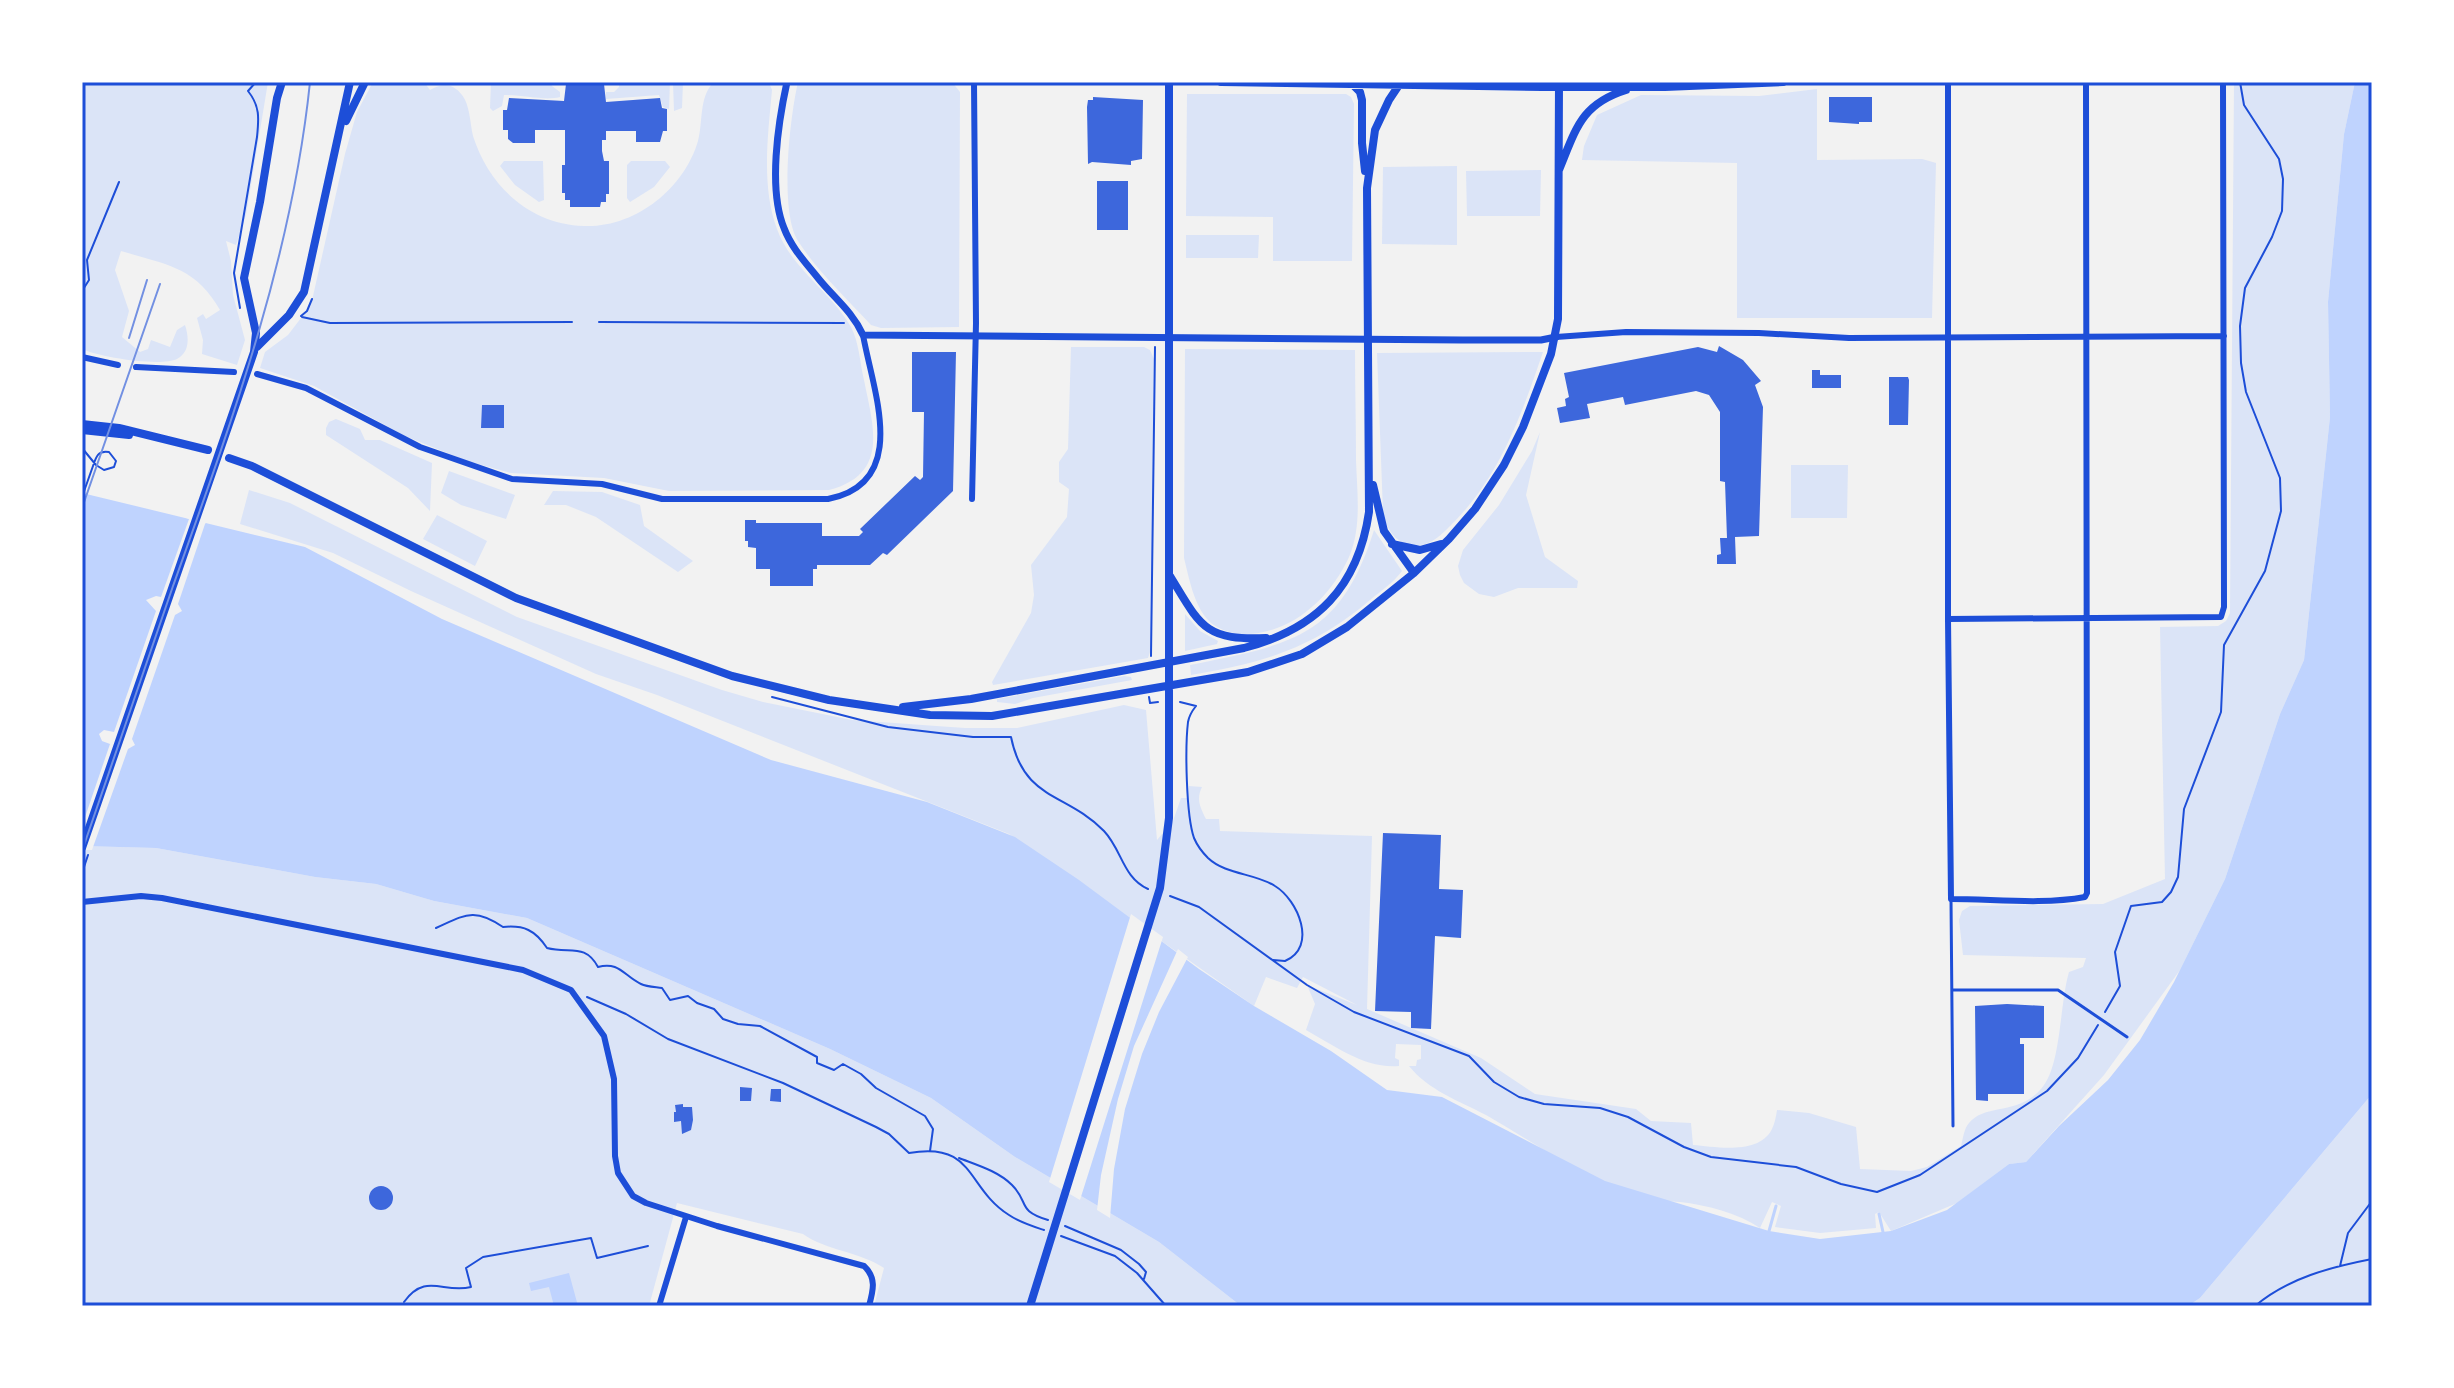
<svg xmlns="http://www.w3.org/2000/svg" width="2454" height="1388" viewBox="0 0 2454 1388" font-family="Overpass,sans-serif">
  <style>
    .green { fill: #dbe4f7 }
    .water { fill: #bfd3fe }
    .pier { fill: #f2f2f2 }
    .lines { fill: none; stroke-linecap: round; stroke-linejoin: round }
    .stream { stroke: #bfd3fe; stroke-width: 3 }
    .building { fill: #3d67dc }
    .path { stroke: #1d4ed8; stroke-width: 2 }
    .service { stroke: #1d4ed8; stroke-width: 3 }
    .minor { stroke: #1d4ed8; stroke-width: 6 }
    .tertiary { stroke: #1d4ed8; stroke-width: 7 }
    .secondary { stroke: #1d4ed8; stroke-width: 8 }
    .tram { stroke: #7290e2; stroke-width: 2 }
    .neatline { fill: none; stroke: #1d4ed8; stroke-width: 3 }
  </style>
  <rect width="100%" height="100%" fill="#f2f2f2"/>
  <path class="green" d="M82 82H268L246 215 236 245 226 241 231 261 233 295 245 340 237 365 202 354 203 340 197 318 203 314 206 319 220 310C195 266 166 265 121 251L115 270 129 311 122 337 140 352 148 349 151 340 170 347 177 330 185 325C189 337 190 352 177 359 160 367 99 357 82 349Z
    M373 82H424L430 90C442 83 453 83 462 95 470 105 470 123 473 136 489 186 529 224 584 226 635 228 684 189 698 141 703 123 699 97 713 83H769L772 90C768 135 761 186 777 229 791 268 831 292 851 327 859 342 860 363 864 380 873 426 890 474 829 490L669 491 604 478 511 473 467 461 405 436 314 386 260 368 265 352 288 335 311 305 345 154 357 112Z
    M491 82H551L552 86 560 92V97C545 101 524 95 504 95L502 106 493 111 490 108Z
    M619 82H670L669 109 663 107 659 95 606 99V92H614L619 87Z
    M683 82 682 108 674 111 673 83Z
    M798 82H952L960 92 959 327 881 328 871 325C846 298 818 272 798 241 779 210 790 117 798 82Z
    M2234 82H2355L2344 134 2328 302 2330 417 2304 660 2280 714 2225 879 2180 970 2104 1075 2026 1162 2009 1164 1957 1203 1891 1231 1879 1212 1875 1214 1876 1228 1820 1233 1775 1227 1781 1206 1772 1202 1760 1228C1738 1213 1706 1205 1680 1202 1670 1201 1659 1202 1649 1199 1590 1183 1538 1145 1486 1115 1459 1101 1428 1090 1409 1066H1416L1417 1060 1421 1059V1045L1396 1044 1395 1058 1399 1060V1066C1365 1069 1335 1046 1306 1030L1315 1004 1307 985 1357 1005 1303 977 1297 988 1266 977 1254 1006 1009 834 657 695 596 674 411 591 333 553 240 524 249 490 290 503 517 617 722 690 763 702 852 720 965 728H1017L1124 705 1146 710 1157 840 1173 821 1181 798H1187L1189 786 1202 787C1196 799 1200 807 1206 819H1219L1220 831 1372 836 1367 1009 1481 1058 1535 1094 1636 1109 1651 1121 1691 1123 1693 1145C1717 1147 1759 1155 1772 1129 1775 1123 1776 1116 1777 1110L1809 1113 1856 1127 1860 1169 1911 1171 1927 1167 1961 1146C1963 1139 1964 1128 1969 1123 1986 1102 2021 1117 2044 1085 2061 1062 2060 1002 2069 972L2083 967 2086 958 1963 955 1959 920 1962 911 1970 906 2103 904 2165 879 2160 627 2218 626 2226 621 2230 613Z
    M1817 89V160L1922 159 1936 163 1932 318H1737V163L1582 160 1584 146 1597 115 1641 95 1759 96Z
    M1187 94H1346L1351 97 1354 104 1352 261H1273V217L1186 216Z
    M504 161H543L544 200 539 202 515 185 500 166Z
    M631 161H665L670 167 654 187 630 202 627 198V165Z
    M1457 166V245L1382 244 1383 167Z
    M1541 170 1540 216H1467L1466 171Z
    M1186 235H1259L1258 258H1186Z
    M1071 347H1144L1150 350 1154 359 1151 649 1148 658 993 685 992 682 1031 613 1034 595 1031 565 1067 517 1069 489 1059 482V462L1068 449Z
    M1185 349 1355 350C1355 387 1356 424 1356 460 1357 492 1362 527 1349 557 1330 599 1289 636 1241 634 1230 633 1216 629 1208 620 1194 605 1189 578 1184 558Z
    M1543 352C1522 413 1501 474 1455 521 1442 534 1429 550 1408 544 1392 540 1386 526 1383 512L1377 353Z
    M336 419 360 429 365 440H380L432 463 430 511 408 488 326 435V428L329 422Z
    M1540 432 1526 495 1545 557 1578 581 1577 588H1518L1494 597 1479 594 1464 583 1460 575 1458 566 1463 550 1499 505 1532 451Z
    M1791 465H1848L1847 518H1791Z
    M449 471 515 495 506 519 461 505 441 493Z
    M553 491 602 492 640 505 644 526 693 561 678 572 596 517 566 505H544Z
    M437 515 487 541 475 566 423 539Z
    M1374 530 1402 571C1394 582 1381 591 1370 600 1314 648 1263 663 1191 675L1190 665C1291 644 1340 639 1374 530Z
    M1185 614 1200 631 1218 641 1217 644 1185 651Z
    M1124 676 1131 677 1132 680 1033 698 1015 704 997 702V699Z
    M82 846 156 848 315 877 376 884 434 901 527 918 830 1049 931 1098 1015 1157 1159 1242 1241 1306H874L884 1268C858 1251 827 1251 803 1234L677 1203 649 1306H82Z
    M2372 1094V1306H2188L2200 1298Z"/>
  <path class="water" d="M2355 82H2372V1094L2200 1298 2188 1306H1241L1159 1242 1015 1157 931 1098 830 1049 527 918 434 901 376 884 315 877 156 848 82 846V493L305 547 442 619 771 760 927 802 1015 837 1079 880 1199 969 1254 1006 1331 1051 1387 1090 1442 1097 1605 1181 1769 1231 1820 1239 1891 1231 1947 1210 2009 1164 2026 1162 2059 1126 2108 1080 2140 1040 2174 982 2225 879 2280 714 2304 660 2330 417 2328 302 2344 134Z
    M569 1273 578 1306H554L549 1287 531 1291 529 1283Z"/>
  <path class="pier" d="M186 513 209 519 205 524 178 604 182 611 175 615 132 739 135 745 128 749 92 850H82V826L110 744 102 741 99 734 104 730 114 732 156 611 146 600 156 596 161 597 189 519 184 517Z
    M1131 914 1163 937 1080 1200 1049 1182Z
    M1178 949 1188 957 1159 1012 1142 1054 1125 1109 1114 1169 1110 1218 1097 1210 1101 1175 1118 1099 1134 1046Z"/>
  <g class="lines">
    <path class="stream" d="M1879 1214 1883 1232
      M1769 1231 1776 1206"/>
  </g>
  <path class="building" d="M566 84H604L606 102 660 98 662 108 667 109V131H663L660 142H636V131H606V140H602V151L604 161H609V194H606V202H601L600 207H570V200H565V193H562V165H565V130H535V143H513L508 139V130H503V110H507L509 98 564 101Z
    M1093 97 1143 100 1142 159 1131 161V165L1092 162 1088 164 1087 107 1088 100H1093Z
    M1829 97H1872V122H1859V124L1829 122Z
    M1097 181H1128V230H1097Z
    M1719 346 1743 360 1761 381 1755 385 1763 407 1759 536 1735 537 1736 564H1717V555L1721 554 1720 538H1727L1725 482 1720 481V412L1709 395 1696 391 1625 405 1623 397 1587 404 1590 418 1560 423 1557 408 1566 406 1565 399 1569 397 1564 373 1698 347 1717 352Z
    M912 352H956L953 491 887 555 883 553 870 565H817V569H813V586H770V569H756V548L748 547V541H745V520H756V523H822V536H859L863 532 860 529 915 476 920 480 923 477 924 412H912Z
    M1812 370H1820V375H1841V388H1812Z
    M1889 377H1908L1909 380 1908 425H1889Z
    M482 405H504V428H481Z
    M1383 833 1441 835 1439 889 1463 890 1461 938 1435 936 1431 1029 1411 1028V1012L1375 1011Z
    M2007 1004 2044 1006V1038H2020V1044H2024V1094H1988V1101L1976 1100 1975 1006Z
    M740 1087 752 1088 751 1101H740Z
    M771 1089H781V1102L770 1101Z
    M683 1104V1107H692L693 1120 691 1130 682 1134 681 1121 674 1122V1112H676L675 1105Z
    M369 1198a12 12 0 1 1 24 0a12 12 0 1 1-24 0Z"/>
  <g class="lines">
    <path class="path" d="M82 291 89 280 87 260 119 182
      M240 308 234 273 257 137C259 118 260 106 248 91L256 82
      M301 316 307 311 312 299
      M302 317 330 323 572 322
      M599 322 844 323
      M82 448 96 465 104 470 114 467 116 461 109 452C98 450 96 457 93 466L82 497
      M1151 656 1155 347
      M772 697 888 727 973 737H1011C1024 801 1066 792 1104 831 1122 850 1123 878 1148 889
      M1149 697 1150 703 1158 702
      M1180 702 1196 706C1192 711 1189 716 1188 722 1185 747 1186 815 1194 838 1197 845 1203 853 1208 858 1226 875 1255 873 1275 886 1298 900 1318 947 1285 961L1273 960
      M82 873 88 855
      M1170 896 1199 907 1307 985 1354 1012 1469 1056 1494 1082 1519 1097 1544 1104 1600 1108 1628 1117 1684 1147 1711 1157 1796 1167 1841 1184 1877 1192 1920 1175 2047 1091 2078 1058 2098 1025
      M436 928C465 915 474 907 503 927 524 925 535 930 547 948 570 954 585 943 598 967 619 961 624 976 641 984 647 987 656 987 662 988L670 1000 688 996 697 1003 714 1009 723 1019 738 1024 760 1026 817 1057V1063L834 1070 843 1064 861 1074 876 1088 925 1116 933 1129 930 1151
      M587 997 626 1014 668 1039 783 1083 876 1127 889 1134 909 1153C975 1141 966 1188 1009 1215 1019 1222 1032 1226 1044 1230
      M2105 1012 2120 986 2115 952 2131 906 2162 902 2171 892 2178 877 2184 809 2221 712 2224 645 2265 571 2281 511 2280 478 2246 392 2241 363 2240 326 2245 288 2272 237 2282 211 2283 179 2279 159 2244 105 2240 82
      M959 1158C977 1165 998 1171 1012 1185 1030 1203 1016 1210 1048 1220
      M1065 1226 1121 1250 1139 1264 1146 1272 1144 1279
      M1061 1236 1115 1256 1137 1273 1166 1306
      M2340 1266 2348 1233 2372 1201
      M404 1302C426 1272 443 1294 471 1287L466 1268 483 1257 591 1238 597 1258 648 1246
      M2255 1306C2288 1278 2331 1267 2372 1259"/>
    <path class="service" d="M1951 899 1953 1126
      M1953 990H2058L2127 1037"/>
    <path class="minor" d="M1948 82V619L1951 899C1994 899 2042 905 2085 897L2087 893 2086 82
      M1556 337 1626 332 1759 333 1849 338 2224 336
      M82 357 118 365
      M136 367 234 372
      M257 374 306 388 420 447 512 479 602 484 662 499H828C911 483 873 391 863 335
      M972 499 976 323 974 82
      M1948 619 2221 617 2224 607 2223 82
      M82 902 141 896 162 898 523 970 571 990 604 1036 614 1079 615 1156 618 1173 633 1196 646 1203 717 1226 864 1266C877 1278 873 1291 869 1306
      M659 1306 686 1217"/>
    <path class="tertiary" d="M787 82C778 123 768 189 784 228 791 247 805 262 818 278 834 298 852 311 863 335L1462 340H1541L1556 337"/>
    <path class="secondary" d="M1221 82 1542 87H1665L1783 82
      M1353 85 1360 92 1362 100V143L1365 171
      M346 121 365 82
      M1559 170C1576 129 1581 104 1626 90
      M257 347 289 315 304 292 350 82
      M82 424 119 428 208 450
      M82 430 129 435
      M229 458 252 466 516 598 732 676 829 700 930 715 992 716 1248 672 1302 654 1347 627 1414 573 1449 539 1475 509 1504 465 1523 427 1551 354 1558 319 1559 82
      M1373 485 1384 531 1414 573
      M1392 544 1420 550 1441 544
      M1170 576C1200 625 1204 641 1266 638
      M903 707 971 699 1244 648C1317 629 1358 587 1369 512L1367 188 1375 130 1389 100 1401 82
      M82 848 254 352 256 333 244 278 260 202 277 98 282 82
      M1030 1306 1160 888 1169 818V82"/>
    <path class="tram" d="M129 338 147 280
      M82 508 160 284
      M82 851C113 763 142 674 173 586 232 421 292 257 310 82"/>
  </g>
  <rect width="2454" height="1388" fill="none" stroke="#ffffff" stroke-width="168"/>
  <rect x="84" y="84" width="2286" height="1220" class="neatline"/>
</svg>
